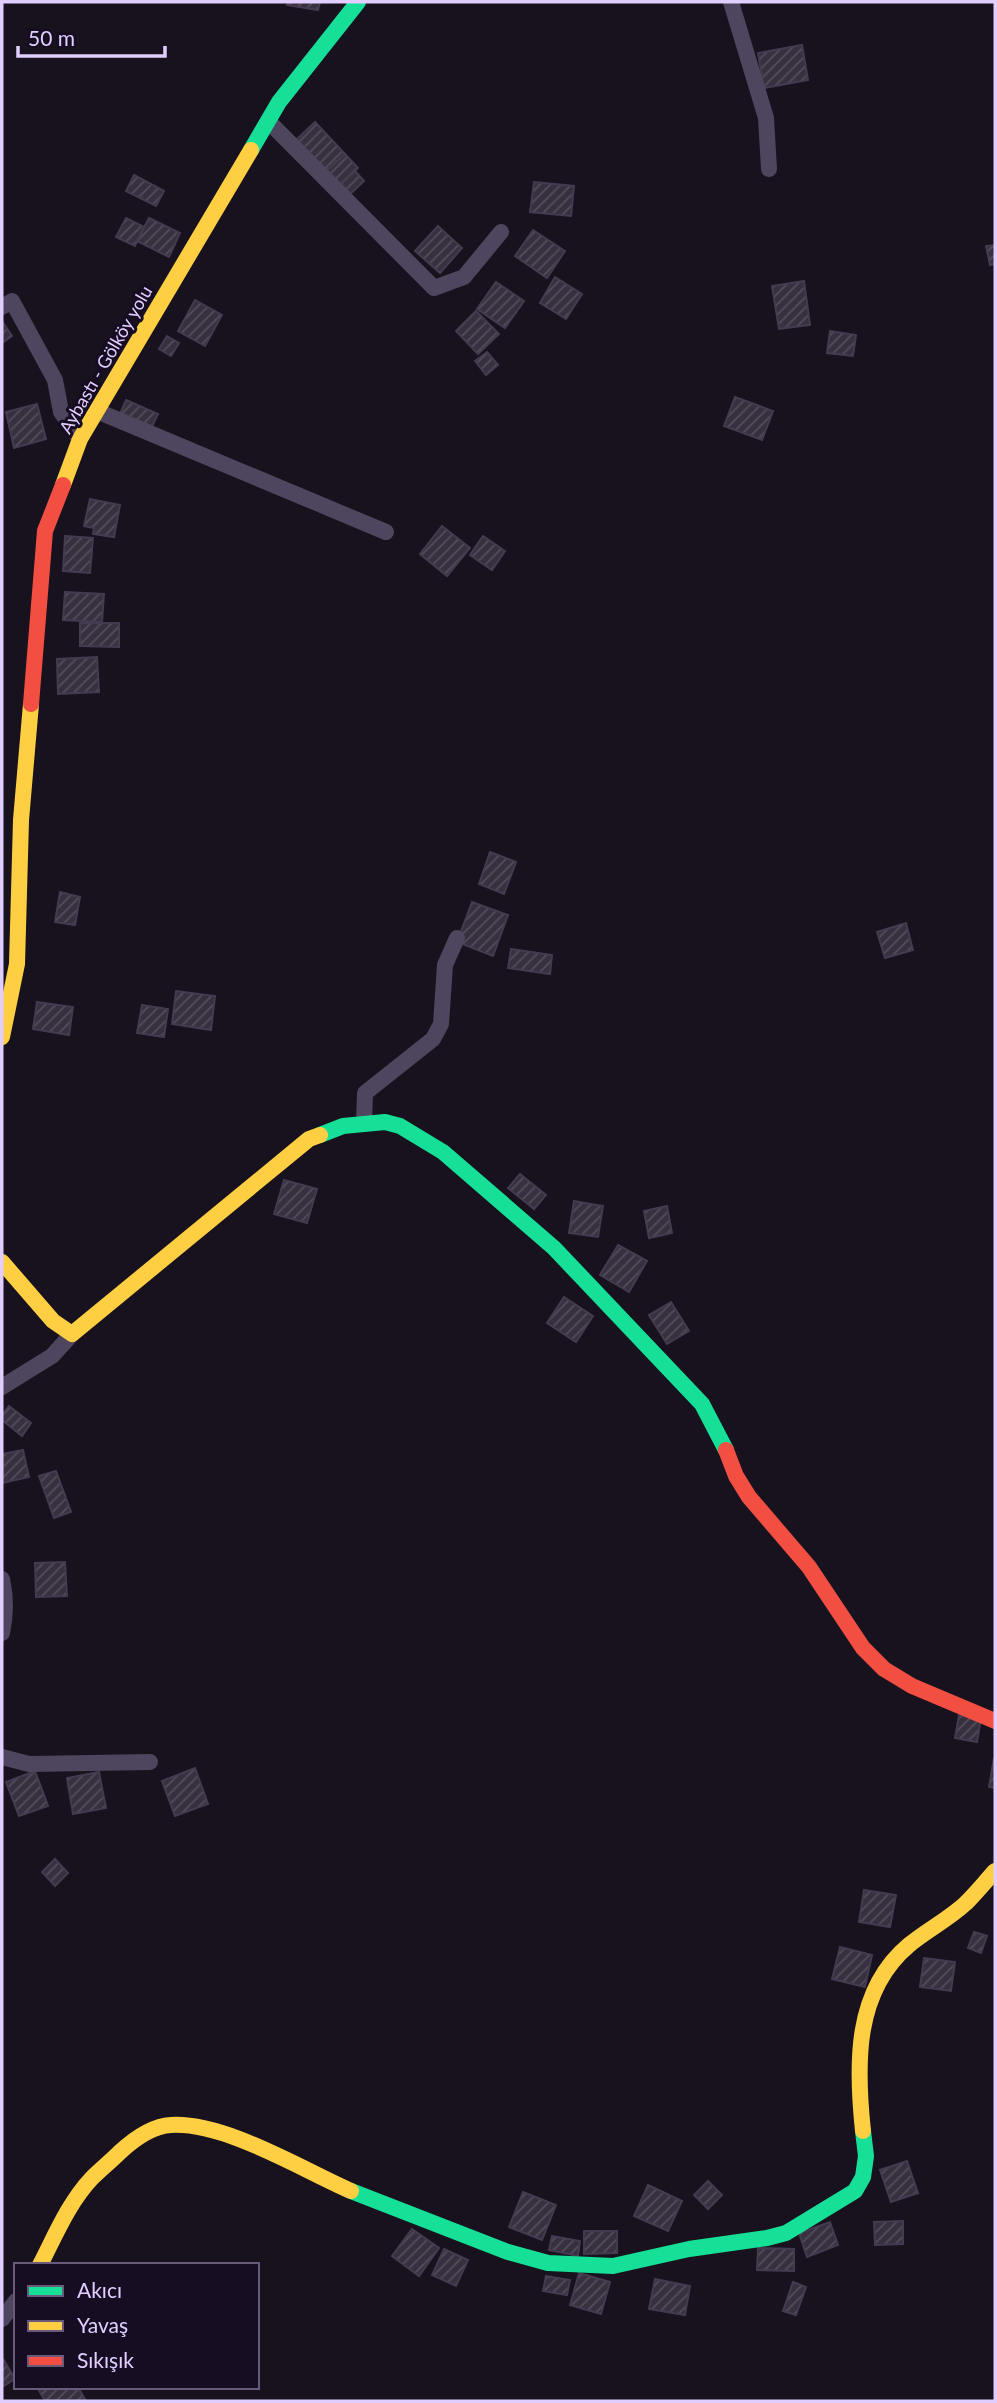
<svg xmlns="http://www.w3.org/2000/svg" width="997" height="2403" viewBox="0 0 997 2403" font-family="Lato,sans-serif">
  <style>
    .building { fill: url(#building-hatch); stroke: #453b51; stroke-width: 2 }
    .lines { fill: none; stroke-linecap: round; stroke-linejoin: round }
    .street { stroke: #4e465e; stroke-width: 16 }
    .fast { stroke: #16e098; stroke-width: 16 }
    .slow { stroke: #ffcf43; stroke-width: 16 }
    .jam { stroke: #f24e42; stroke-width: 16 }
    .labels { text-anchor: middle; stroke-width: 6; stroke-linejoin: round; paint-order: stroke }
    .street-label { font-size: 18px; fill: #e1ceff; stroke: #160d22 }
  </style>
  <defs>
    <pattern id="building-hatch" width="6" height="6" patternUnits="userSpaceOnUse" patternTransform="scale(1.75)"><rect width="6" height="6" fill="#37303f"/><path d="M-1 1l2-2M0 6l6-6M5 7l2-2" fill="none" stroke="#544d5c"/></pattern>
  </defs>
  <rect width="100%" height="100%" fill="#17121d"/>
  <path class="building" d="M288 2H320L318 10 287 5Z
    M802 45 808 80 764 88 758 53Z
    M315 122 345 154 325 172 296 140Z
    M345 154 358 168 338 186 325 172Z
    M355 171 364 181 348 196 338 186Z
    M134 175 164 191 156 206 126 191Z
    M534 182 574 186 571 216 530 212Z
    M126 218 144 227 135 246 116 237Z
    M149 218 180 233 169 257 137 241Z
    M438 226 462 248 440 273 415 251Z
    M533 230 565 251 547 278 515 256Z
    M995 245V264L990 265 986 246Z
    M555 277 582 294 566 319 540 303Z
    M804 281 810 325 779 329 772 286Z
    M496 282 524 301 505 328 477 309Z
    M195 300 222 315 205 346 178 331Z
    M476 311 499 334 478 354 456 331Z
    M2 321 12 336 2 343Z
    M830 331 856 335 853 356 827 353Z
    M167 336 179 343 171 356 159 349Z
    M487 352 498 365 486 375 475 361Z
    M735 397 773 411 762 440 724 426Z
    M126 400 158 414 149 433 118 418Z
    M37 404 46 439 14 448 6 412Z
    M90 499 120 505 114 537 93 534 94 528 84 526Z
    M442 526 470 548 447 576 420 554Z
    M65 536 93 538 90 573 63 571Z
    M483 536 505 551 492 570 470 555Z
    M65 592 104 594 102 622 63 620Z
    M80 623H119V647L80 646Z
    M97 657 99 692 58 694 57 659Z
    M490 852 516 862 504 894 479 884Z
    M60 892 80 897 75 925 55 922Z
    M472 902 508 915 493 956 457 942Z
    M906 923 913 950 885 958 877 932Z
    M511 949 552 955 550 974 508 968Z
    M176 991 215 996 211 1030 172 1024Z
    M37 1002 73 1007 69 1035 33 1029Z
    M142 1005 168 1009 164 1037 137 1033Z
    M520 1174 546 1195 534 1209 508 1188Z
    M284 1180 317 1189 307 1223 274 1214Z
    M574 1201 603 1206 598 1237 569 1233Z
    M667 1206 672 1233 649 1238 644 1211Z
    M618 1245 647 1261 629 1292 600 1275Z
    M564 1297 593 1316 576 1342 547 1323Z
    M671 1302 689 1331 667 1344 649 1315Z
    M9 1406 31 1423 22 1436 2 1420V1415Z
    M23 1450 29 1477 2 1483V1454Z
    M56 1471 71 1512 54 1518 39 1476Z
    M65 1562 67 1596 36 1597 35 1563Z
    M959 1715 981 1719 977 1742 955 1738Z
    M994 1758H995V1788L989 1787Z
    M195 1768 208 1804 175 1816 162 1781Z
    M35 1771 48 1806 19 1816 6 1782Z
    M99 1772 106 1808 73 1814 67 1778Z
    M55 1859 68 1873 55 1886 42 1872Z
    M864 1890 896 1895 890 1927 859 1922Z
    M974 1932 987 1936 981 1953 968 1948Z
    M840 1947 872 1955 865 1987 832 1979Z
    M924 1958 955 1962 951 1991 920 1987Z
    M907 2161 918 2193 891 2202 880 2170Z
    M708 2181 722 2195 708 2209 694 2195Z
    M648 2185 682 2201 668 2231 634 2216Z
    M523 2192 556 2205 542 2240 509 2227Z
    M903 2221V2244L875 2245 874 2222Z
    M830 2222 838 2245 807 2257 799 2233Z
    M412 2229 439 2248 419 2276 392 2256Z
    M584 2231H617V2253L584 2254Z
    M552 2236 580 2241 578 2256 549 2250Z
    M758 2248 794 2249V2271L757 2270Z
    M444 2249 468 2260 456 2286 432 2275Z
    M579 2273 610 2282 601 2314 570 2305Z
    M546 2276 570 2280 567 2295 543 2291Z
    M655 2279 690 2286 685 2315 649 2309Z
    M793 2282 806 2287 796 2315 783 2311Z
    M2 2357 15 2379 2 2387Z
    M37 2387H78L86 2401H45Z"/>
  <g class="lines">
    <path class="street" d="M731 2 766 118 769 169
      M268 121 434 288 464 277 501 232
      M2 307 12 301 55 380 61 412 80 439
      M97 411 386 532
      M364 1123 365 1093 433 1039 441 1024 445 965 457 938
      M2 1387 52 1356 72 1334
      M2 1579C6 1597 6 1615 2 1633
      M2 1757 29 1764 150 1762
      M2 2319 16 2301"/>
    <path class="fast" d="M251 150 279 102 358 2
      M320 1135 343 1126 385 1122 400 1126 443 1152 554 1248 702 1404 726 1450
      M351 2191 508 2252 548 2263 613 2266 689 2249 767 2238 786 2233 855 2191 863 2177 866 2156 863 2131"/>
    <path class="slow" d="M63 485 80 439 251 150
      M2 1037 17 964 21 820 31 704
      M2 1262 53 1321 72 1334 309 1139 320 1135
      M863 2131C856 2065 854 1991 909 1945 927 1930 949 1919 966 1903 976 1893 985 1882 995 1871
      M40 2265C55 2236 69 2202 92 2178 101 2169 111 2161 120 2152 133 2140 152 2126 171 2125 225 2122 301 2169 351 2191"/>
    <path class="jam" d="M31 704 45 531 63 485
      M726 1450 736 1476 749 1497 809 1567 863 1648 884 1669 912 1686 995 1721"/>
  </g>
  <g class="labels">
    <g class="street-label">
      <text transform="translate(106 360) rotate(-60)" y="6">Aybastı - Gölköy yolu</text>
    </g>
  </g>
  <rect width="997" height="2403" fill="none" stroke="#e1ceff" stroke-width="7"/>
  <rect x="14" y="2263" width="245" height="126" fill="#160d22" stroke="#675a7a" stroke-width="2"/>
  <rect x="28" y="2286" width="35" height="10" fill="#16e098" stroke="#675a7a" stroke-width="2"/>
  <text x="77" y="2298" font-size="21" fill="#e1ceff">Akıcı</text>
  <rect x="28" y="2321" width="35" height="10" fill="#ffcf43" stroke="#675a7a" stroke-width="2"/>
  <text x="77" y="2333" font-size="21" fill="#e1ceff">Yavaş</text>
  <rect x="28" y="2356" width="35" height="10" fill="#f24e42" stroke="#675a7a" stroke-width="2"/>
  <text x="77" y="2368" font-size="21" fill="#e1ceff">Sıkışık</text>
  <path d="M18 46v10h147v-10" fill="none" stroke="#e1ceff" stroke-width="3.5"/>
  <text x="28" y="46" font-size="21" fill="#e1ceff" stroke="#160d22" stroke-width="5" paint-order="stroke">50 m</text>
</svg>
